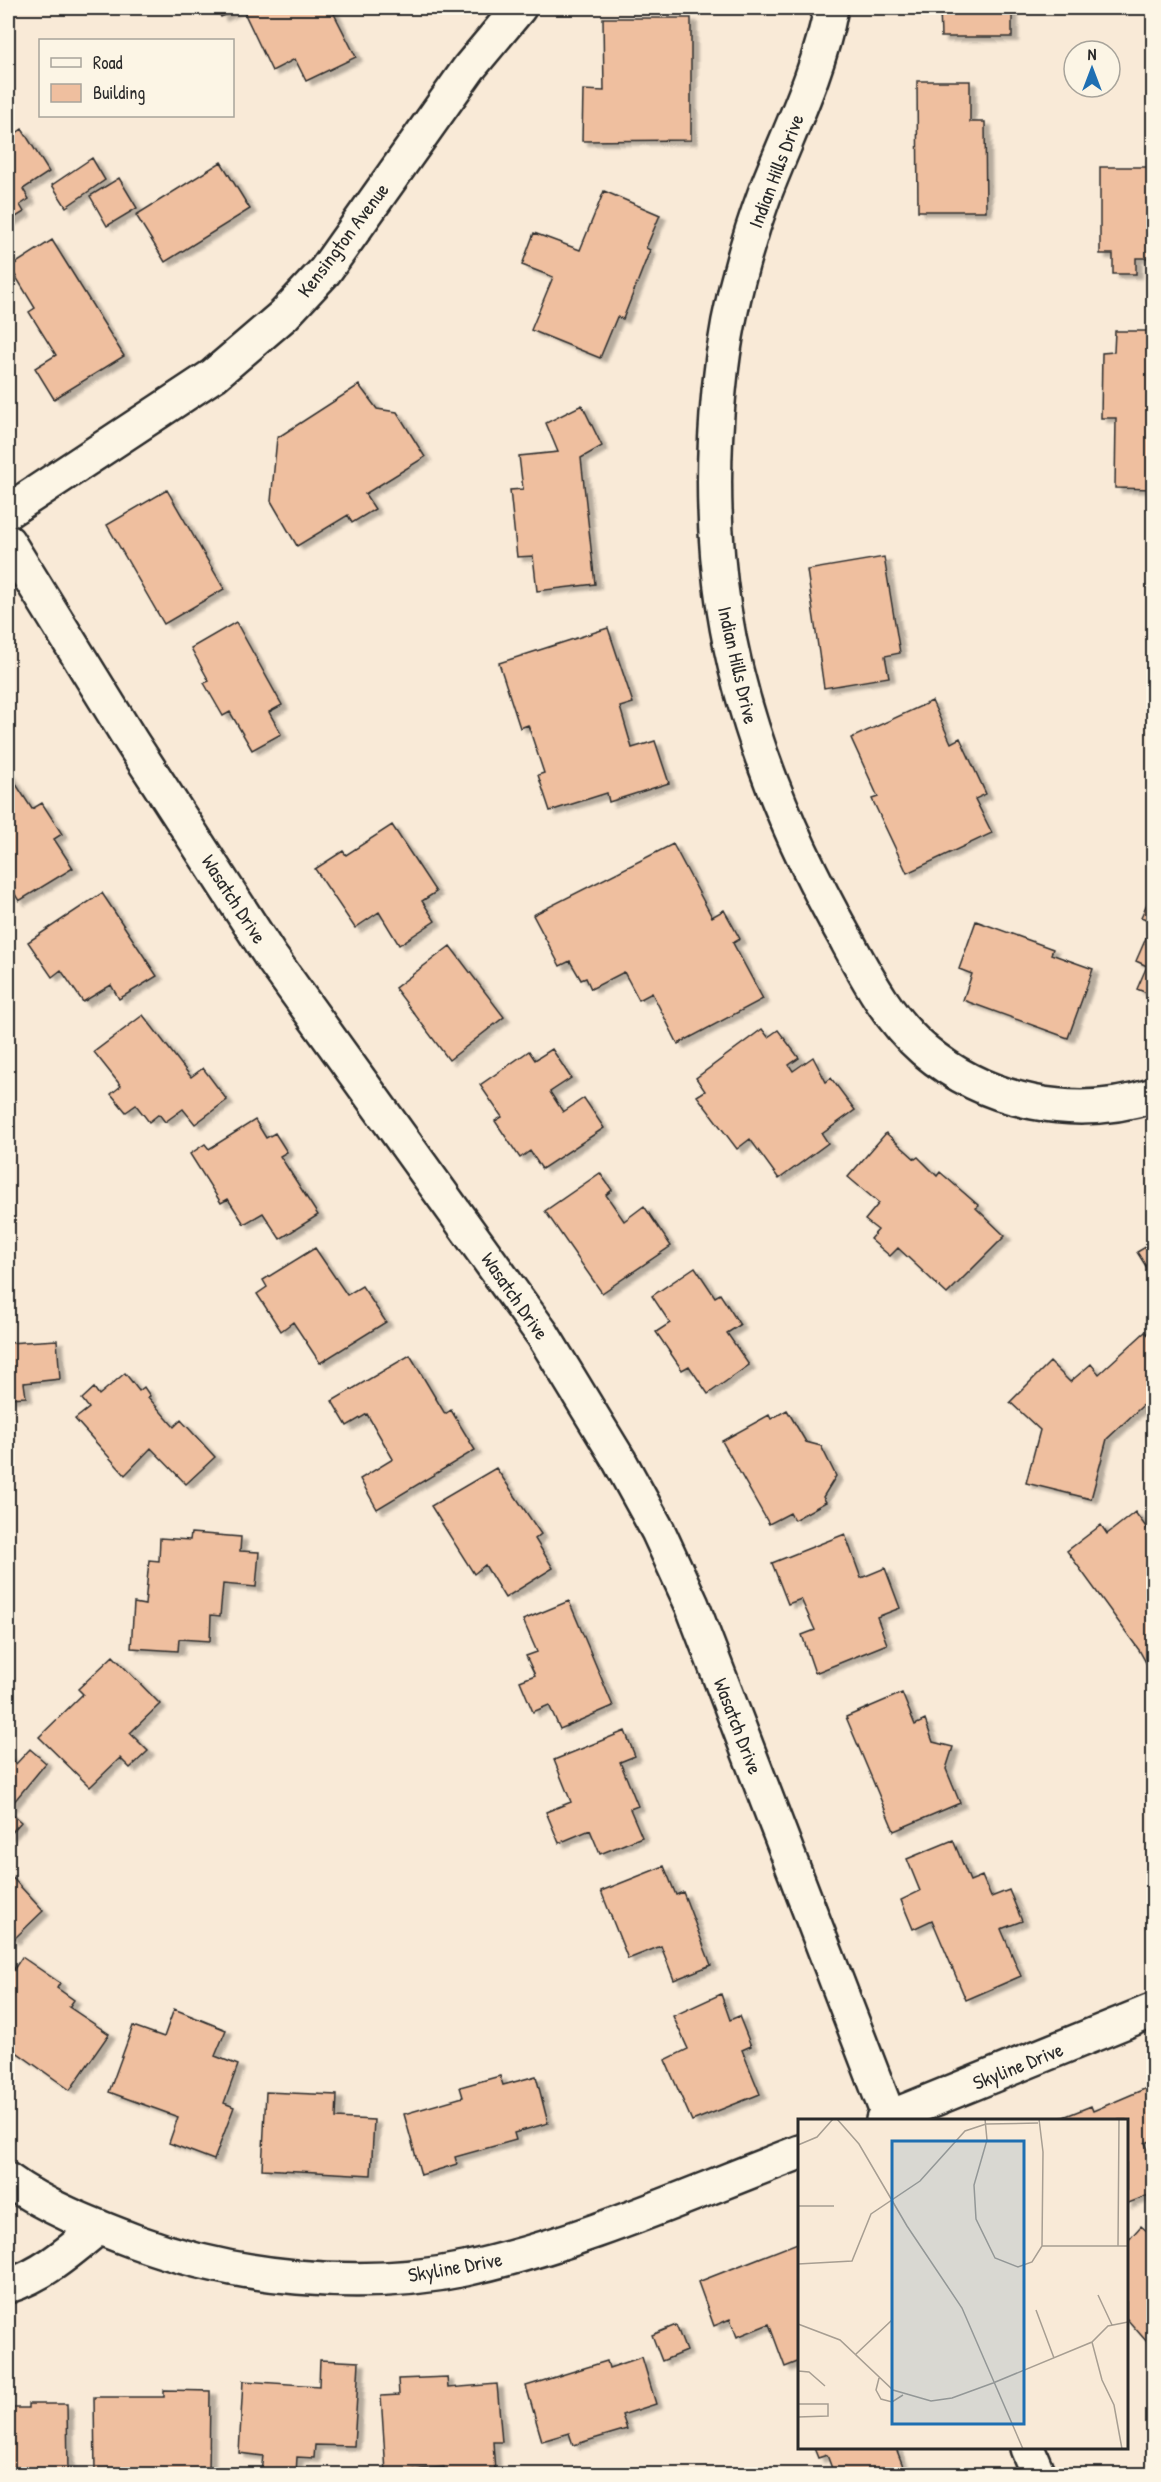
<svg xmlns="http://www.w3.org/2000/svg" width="1161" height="2482" viewBox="0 0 1161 2482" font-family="'Patrick Hand',sans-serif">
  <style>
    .building { fill: #efbf9f; stroke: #2b2b2b; stroke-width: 1.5; filter: url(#shadow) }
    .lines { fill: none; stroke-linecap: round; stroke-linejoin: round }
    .street-casing { stroke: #2b2b2b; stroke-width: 38 }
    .street { stroke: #fcf5e5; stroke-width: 33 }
    .labels { text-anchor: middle; stroke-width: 4.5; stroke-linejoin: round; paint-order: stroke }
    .street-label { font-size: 20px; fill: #2b2b2b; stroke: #fcf5e5 }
    .inset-road { fill: none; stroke: #a79e92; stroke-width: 1.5 }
    .view { fill: #1f6fb2; fill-opacity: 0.15; stroke: #1f6fb2; stroke-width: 3 }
    .inset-edge { fill: none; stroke: #2b2b2b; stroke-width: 3 }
  </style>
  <defs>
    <filter id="shadow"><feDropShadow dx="6" dy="4" stdDeviation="1.5" flood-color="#0004"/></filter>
  </defs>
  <rect width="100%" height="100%" fill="#f9ead7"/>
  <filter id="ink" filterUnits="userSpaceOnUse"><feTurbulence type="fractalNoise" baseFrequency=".0167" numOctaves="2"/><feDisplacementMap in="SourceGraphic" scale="12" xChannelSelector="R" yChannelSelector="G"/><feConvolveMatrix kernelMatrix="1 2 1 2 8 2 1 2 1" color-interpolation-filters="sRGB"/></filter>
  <g filter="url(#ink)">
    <path class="building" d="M217 8H241L221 17Z
      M242 8H331L356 57 306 81 295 59 272 71Z
      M940 8H1012V37H941Z
      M603 18H691V140L582 141 583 90 604 91Z
      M917 81H970V122H985L986 211H918Z
      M22 129 49 172 23 189 29 199 20 205 24 212 8 222V139Z
      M92 158 105 180 66 207 52 185Z
      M221 162 250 209 165 262 136 215Z
      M1100 167H1154V258H1136V274H1113V254H1100Z
      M119 178 137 208 107 226 90 196Z
      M604 191 660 215 646 248 650 250 623 319 617 317 600 358 531 330 553 277 522 265 534 233 580 250Z
      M52 240 124 356 54 399 35 368 56 355 29 312 35 308 10 267Z
      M1115 331H1154V489L1115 488 1116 418H1101L1102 353 1114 352Z
      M359 385 377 409 397 412 425 457 365 494 375 509 352 523 348 515 297 546 271 501 277 438Z
      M582 405 602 446 581 458 595 584 537 591 533 556 517 557 510 490 523 489 519 456 558 452 546 423Z
      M167 490 224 589 164 624 107 525Z
      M884 557 900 653 885 656 889 677 824 688 807 570Z
      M236 622 282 705 269 712 281 734 252 750 230 712 223 716 204 683 209 681 191 648Z
      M608 628 633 703 620 707 632 748 655 741 669 783 609 802 607 793 550 811 538 775 544 773 528 725 520 728 499 663Z
      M932 701 951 743 960 738 986 794 975 799 992 833 907 873 872 799 878 797 851 738Z
      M1152 708H1154V759H1151Z
      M8 772 32 809 42 803 62 834 54 839 73 868 19 901 8 883Z
      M392 825 436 892 422 901 435 921 399 945 379 912 355 928 315 869 343 851 346 855Z
      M673 844 712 917 724 910 740 939 733 943 763 999 678 1044 652 993 639 1000 624 972 591 989 586 978 581 980 570 961 560 966 533 915Z
      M1154 888V996L1137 989 1147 966 1136 961 1153 922 1141 917Z
      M102 893 157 976 119 999 111 985 83 1002 61 970 52 977 28 942Z
      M976 921 1053 949 1051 954 1093 969 1068 1038 963 1000 972 974 959 969Z
      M450 946 504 1017 449 1060 395 988Z
      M143 1015 191 1077 203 1068 227 1100 195 1124 183 1109 165 1122 159 1114 149 1122 136 1105 126 1112 111 1094 121 1086 94 1052Z
      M762 1029 768 1037 778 1030 799 1058 789 1065 793 1071 813 1057 826 1082 831 1078 855 1110 822 1134 828 1143 779 1179 750 1139 737 1149 697 1096 705 1091 696 1078Z
      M552 1049 571 1078 550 1092 563 1112 584 1098 604 1128 542 1169 530 1151 520 1158 495 1121 502 1117 480 1085 529 1051 535 1060Z
      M255 1120 266 1138 275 1133 287 1152 280 1156 318 1215 280 1239 263 1213 244 1224 228 1199 221 1203 190 1154 205 1144 209 1149Z
      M886 1133 915 1159 918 1157 937 1176 940 1172 979 1206 976 1208 1005 1236 947 1294 898 1248 890 1256 870 1239 878 1230 865 1220 879 1203 848 1177Z
      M600 1173 612 1190 606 1195 624 1221 644 1206 671 1246 602 1293 545 1211Z
      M1154 1242V1279L1137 1252Z
      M315 1248 347 1295 362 1286 386 1322 320 1363 293 1322 281 1331 257 1294 267 1287 263 1280Z
      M695 1267 715 1297 720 1294 740 1325 727 1333 749 1365 708 1394 689 1366 682 1370 656 1332 670 1323 652 1296Z
      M1145 1332 1154 1340V1395L1107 1439 1091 1499 1026 1483 1040 1430 1010 1402 1050 1362 1070 1382 1091 1364 1099 1374Z
      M57 1340 60 1379 24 1383 26 1397 8 1398V1343Z
      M410 1355 445 1414 451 1410 475 1450 377 1509 360 1479 393 1459 367 1414 347 1426 332 1401Z
      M125 1373 139 1391 144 1387 150 1396 148 1397 174 1427 181 1420 215 1457 186 1484 151 1448 125 1475 75 1419 89 1408 82 1399 94 1388 99 1395Z
      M787 1410 806 1442 821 1446 836 1476 823 1497 826 1502 794 1520 790 1513 769 1524 722 1441 769 1415 771 1419Z
      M496 1468 541 1534 535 1539 553 1568 505 1598 485 1565 474 1574 431 1506Z
      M1135 1512 1154 1538V1677L1139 1650 1067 1551 1101 1525 1107 1534Z
      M191 1533 241 1537 240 1551 259 1552 256 1587 223 1584 220 1616 211 1615 210 1641 179 1639 178 1651 131 1648 134 1603 145 1605 149 1560 159 1561 160 1538 190 1540Z
      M845 1534 861 1578 885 1568 900 1608 877 1617 887 1644 815 1673 802 1635 815 1630 801 1599 788 1604 772 1563Z
      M569 1601 613 1706 560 1729 549 1705 533 1712 520 1681 535 1675 526 1656 537 1652 523 1620Z
      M113 1656 160 1704 130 1733 148 1751 130 1768 120 1758 90 1787 39 1737 83 1694 78 1689Z
      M902 1693 915 1725 925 1720 933 1742 953 1747 946 1769 960 1803 894 1831 846 1717Z
      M625 1731 635 1756 620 1762 638 1806 630 1809 642 1837 600 1854 590 1830 559 1843 546 1812 571 1802 554 1760Z
      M30 1749 46 1763 8 1809V1755L16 1764Z
      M8 1811 21 1822 8 1837Z
      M953 1840 970 1881 982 1876 991 1897 1009 1890 1022 1921 1001 1929 1021 1976 966 2000 932 1920 913 1929 901 1900 920 1891 907 1859Z
      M664 1866 676 1895 683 1892 711 1965 674 1980 661 1946 628 1959 601 1891Z
      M8 1873 43 1911 13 1940 8 1934Z
      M22 1957 60 1983 57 1988 74 2000 69 2007 109 2034 70 2090 8 2046V1978Z
      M721 1994 730 2020 739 2016 751 2046 742 2050 760 2094 692 2121 665 2060 688 2049 673 2016Z
      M174 2009 226 2030 215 2056 238 2065 224 2103 234 2107 214 2160 169 2143 178 2117 109 2092 133 2026 164 2037Z
      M500 2076 503 2085 536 2076 548 2123 514 2133 516 2140 455 2157 457 2164 421 2175 404 2114 463 2097 460 2087Z
      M1154 2085V2140L1145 2143 1154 2162V2193L1126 2204V2120H1056L1091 2106 1093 2111Z
      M266 2092 337 2095 336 2118 374 2120 371 2175 262 2169Z
      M1141 2226 1154 2237V2257L1148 2263 1154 2270V2350L1126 2318V2243Z
      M800 2242V2361L785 2367 769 2324 737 2337 730 2319 714 2326 698 2282Z
      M676 2325 686 2351 662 2361 652 2335Z
      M642 2357 656 2404 622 2415 627 2429 573 2445 569 2433 542 2441 526 2386 607 2361 609 2368Z
      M320 2360 359 2362 354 2446 315 2445 314 2458 297 2457 296 2474 261 2472 263 2456 239 2453 243 2381 319 2386Z
      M447 2377 448 2388 497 2384 502 2442H493L495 2471 445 2474 444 2467 386 2472 381 2396 399 2395 398 2379Z
      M164 2390 210 2391 209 2474H95L94 2397H164Z
      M28 2404H67L68 2474H8V2408H28Z
      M814 2448H896L906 2474H834L827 2455 818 2458Z"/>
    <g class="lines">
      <g class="street-casing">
        <path id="street" d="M831 8C819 73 789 131 765 193 742 255 725 325 719 391 712 463 713 537 724 609 742 726 788 836 846 939 867 978 889 1020 924 1050 987 1103 1075 1121 1154 1095
          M8 511 214 375 284 315 325 271 469 68 519 8
          M8 542 131 741 271 957 543 1335 619 1460 658 1531 692 1605 890 2120
          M883 2120 1154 2010
          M8 2180C45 2207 92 2225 134 2241 234 2278 360 2291 465 2269 580 2244 690 2194 800 2152
          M8 2286C43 2275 70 2251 99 2227
          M1027 2448 1038 2474"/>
      </g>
      <use href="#street" class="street"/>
    </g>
  </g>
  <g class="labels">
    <g class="street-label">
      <text transform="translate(776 171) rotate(-69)" y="7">Indian Hills Drive</text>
      <text transform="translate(343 240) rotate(-53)" y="7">Kensington Avenue</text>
      <text transform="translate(738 665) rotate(77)" y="7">Indian Hills Drive</text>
      <text transform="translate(234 899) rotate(57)" y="7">Wasatch Drive</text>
      <text transform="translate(515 1296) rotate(55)" y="7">Wasatch Drive</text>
      <text transform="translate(738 1726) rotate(69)" y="7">Wasatch Drive</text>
      <text transform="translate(1018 2066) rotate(-22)" y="7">Skyline Drive</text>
      <text transform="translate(455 2267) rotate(-10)" y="7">Skyline Drive</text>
    </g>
  </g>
  <g transform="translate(798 2119)">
    <rect width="330" height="330" fill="#f9ead7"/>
    <path class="inset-road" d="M39 0 61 25 109 107 164 189 225 330M187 0 189 21 176 66 178 100 197 139 220 148 234 143 244 127 245 33 241 0M0 26 19 18 35 0M0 87H36M244 127H330M320 127 321 0M0 145 54 142 73 95 122 62 167 12 188 5 240 4M300 176 314 206M238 191 256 239M0 205 42 221 95 271 133 282 154 279 195 264 294 223 310 207 330 203M294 223 304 261 316 286 324 330M58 235 94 201M0 252 11 253 27 267M81 259 78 271 83 280 94 283 105 276M0 285H30V297L0 298"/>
    <path class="view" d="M94 22H226V305H94Z"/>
    <rect width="330" height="330" class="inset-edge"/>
  </g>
  <rect width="1161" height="2482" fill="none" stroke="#fcf5e5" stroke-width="30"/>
  <rect x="15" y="15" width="1131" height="2452" fill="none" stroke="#2b2b2b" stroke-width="2" filter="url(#ink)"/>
  <rect x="39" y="39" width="195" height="78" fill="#fcf5e5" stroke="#a8a49b" stroke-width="1.5"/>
  <rect x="51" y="58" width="30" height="9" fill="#fcf5e5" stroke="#a8a49b" stroke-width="1.5"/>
  <text x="93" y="69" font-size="18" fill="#2b2b2b">Road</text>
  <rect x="51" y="84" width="30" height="18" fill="#efbf9f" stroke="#a8a49b" stroke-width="1.5"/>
  <text x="93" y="99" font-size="18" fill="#2b2b2b">Building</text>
  <g transform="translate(1092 69)"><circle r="28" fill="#fcf5e5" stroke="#a8a49b" stroke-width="1.5"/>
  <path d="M0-4.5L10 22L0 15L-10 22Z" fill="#1f6fb2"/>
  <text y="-9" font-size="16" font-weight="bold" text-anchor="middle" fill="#2b2b2b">N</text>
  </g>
</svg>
